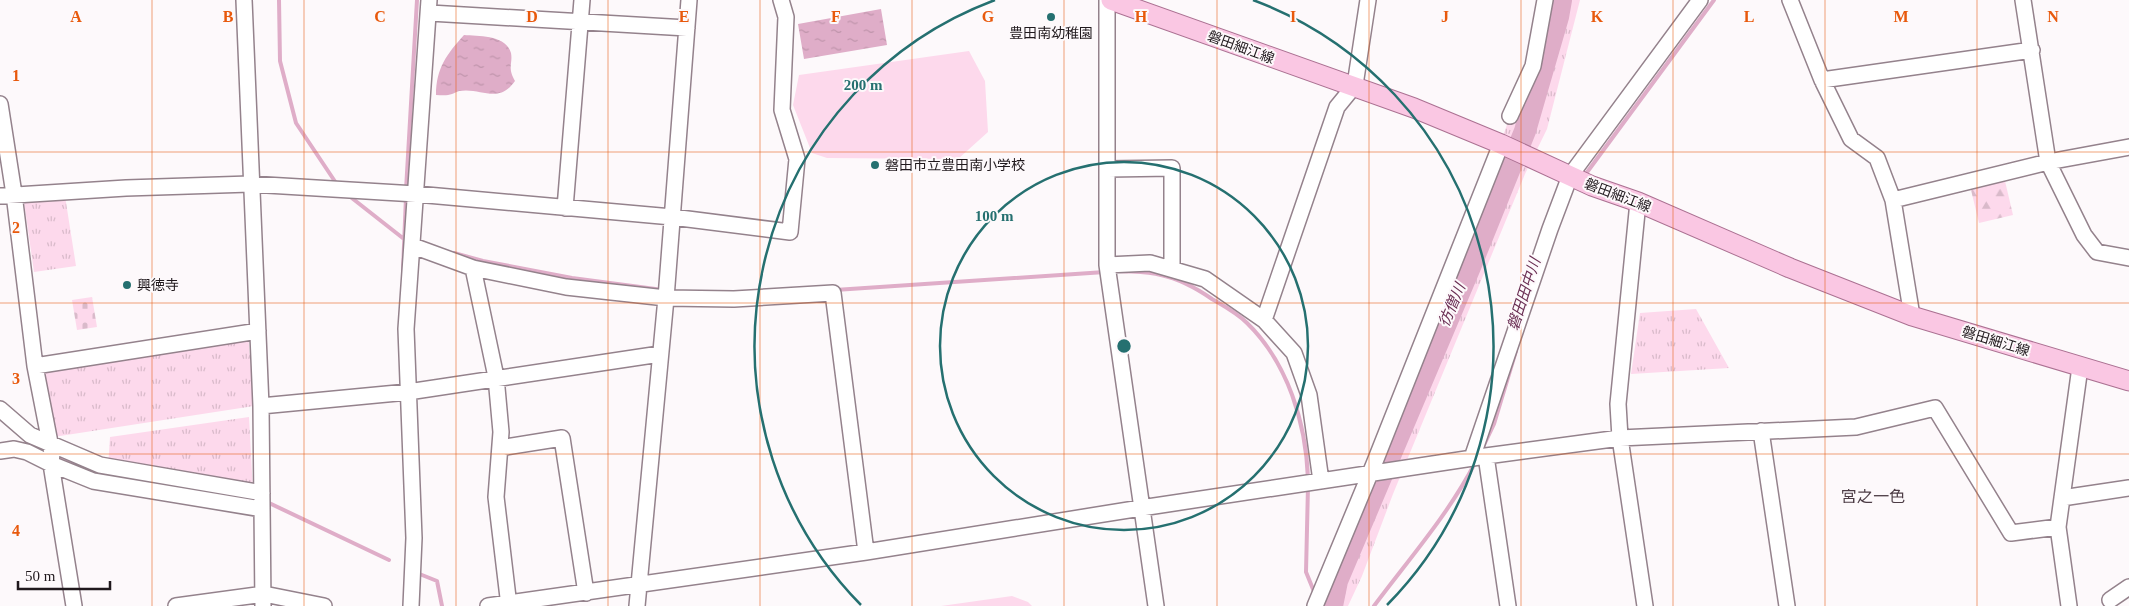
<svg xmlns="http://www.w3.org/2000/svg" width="2129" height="606" viewBox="0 0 2129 606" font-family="'Times New Roman','Noto Sans JP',serif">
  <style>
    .grass { fill: url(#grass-tufts) }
    .forest { fill: url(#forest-firs) }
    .cemetery { fill: url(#cemetery-stones) }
    .pitch { fill: #fdd9ec }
    .water { fill: url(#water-ripples) }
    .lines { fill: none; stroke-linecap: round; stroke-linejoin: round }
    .stream { stroke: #dfadc8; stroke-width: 4 }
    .river { stroke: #dfadc8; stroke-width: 22 }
    .minor-casing { stroke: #94828c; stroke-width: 18 }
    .major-casing { stroke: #ab7192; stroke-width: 21 }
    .minor { stroke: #fff; stroke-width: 15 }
    .major { stroke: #fac7e3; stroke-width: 19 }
    .grid { fill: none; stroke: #e8590c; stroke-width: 1; stroke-opacity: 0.55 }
    .ring { fill: none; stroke: #257070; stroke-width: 2.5 }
    .poi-dot { fill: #257070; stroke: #fdf9fb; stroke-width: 2 }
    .labels { text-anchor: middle; stroke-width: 4; stroke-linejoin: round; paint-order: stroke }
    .poi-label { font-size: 14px; fill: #20191d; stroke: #fdf9fb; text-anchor: start }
    .street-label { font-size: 14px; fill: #20191d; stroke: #fdf9fb }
    .water-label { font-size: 15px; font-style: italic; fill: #6a2e53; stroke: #fdf9fb }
    .quarter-label { font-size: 16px; fill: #4d3d46; stroke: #fdf9fb }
    .grid-label { font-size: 16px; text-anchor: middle; font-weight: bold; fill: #e8590c; stroke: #fdf9fb; stroke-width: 4; stroke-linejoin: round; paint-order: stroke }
    .centre { fill: #257070; stroke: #fdf9fb; stroke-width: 2.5 }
    .ring-label { font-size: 15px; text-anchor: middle; font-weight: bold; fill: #257070; stroke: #fdf9fb; stroke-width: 4; stroke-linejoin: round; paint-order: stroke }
  </style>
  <defs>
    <pattern id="grass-tufts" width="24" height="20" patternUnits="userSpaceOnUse" patternTransform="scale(1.25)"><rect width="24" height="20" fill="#fdd9ec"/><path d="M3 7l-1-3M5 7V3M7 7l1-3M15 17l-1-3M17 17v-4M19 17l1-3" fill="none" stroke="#d9baca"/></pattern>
    <pattern id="forest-firs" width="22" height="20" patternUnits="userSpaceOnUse" patternTransform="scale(1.25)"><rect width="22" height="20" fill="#fdd9ec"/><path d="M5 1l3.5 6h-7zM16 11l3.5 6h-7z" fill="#d9baca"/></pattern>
    <pattern id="cemetery-stones" width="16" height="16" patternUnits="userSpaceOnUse" patternTransform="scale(1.25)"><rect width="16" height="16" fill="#fdd9ec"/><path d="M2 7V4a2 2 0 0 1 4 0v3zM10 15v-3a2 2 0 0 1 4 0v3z" fill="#d9baca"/></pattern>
    <pattern id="water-ripples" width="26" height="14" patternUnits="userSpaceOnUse" patternTransform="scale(1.25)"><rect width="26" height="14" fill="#dfadc8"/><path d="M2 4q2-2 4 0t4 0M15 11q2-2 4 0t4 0" fill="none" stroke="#bf94ab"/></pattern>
  </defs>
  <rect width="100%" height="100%" fill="#fdf9fb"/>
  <path class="grass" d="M1545 0H1580L1547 129 1525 174 1393 494 1362 576 1348 606H1316L1483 191 1512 111Z
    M65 196 76 266 34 272 24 202Z
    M1696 309 1729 368 1631 374 1640 313Z
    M248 333 254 406 47 438 35 366Z
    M249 417 253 492 108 467 110 437Z"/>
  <path class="forest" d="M2005 181 2013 215 1979 223 1971 190Z"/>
  <path class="cemetery" d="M92 297 97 327 77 330 72 300Z"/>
  <path class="pitch" d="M969 51 985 81 988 132 958 159 827 158 812 153 793 105 799 75Z
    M1012 596 1028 602 1032 606H941Z"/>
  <path class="water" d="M881 9 887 45 804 59 798 24Z
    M464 35C479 36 506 35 511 53 513 64 507 67 515 81 498 105 481 87 459 91 458 91 453 94 452 94 447 96 441 95 436 95 436 68 447 54 464 35Z"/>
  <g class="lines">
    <path class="stream" d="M279 0 280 61 296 123 338 186
      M1585 175 1714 0
      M406 190 417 0
      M348 195 404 239 409 240
      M454 253 483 261 572 278 663 290
      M403 270 406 197
      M1119 271C1132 272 1148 271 1161 275 1180 279 1196 288 1212 299 1224 306 1237 313 1247 323 1288 363 1306 423 1308 479
      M835 290 1105 272
      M26 440 48 453
      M1484 445 1494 424 1516 351
      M55 456 100 472
      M163 484 257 500
      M1308 486 1306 572 1315 594
      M267 502 389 560
      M417 573 437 581 442 606
      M1374 606C1409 559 1448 515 1475 463"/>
    <path class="river" d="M1332 606 1337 581 1470 267 1525 131 1558 17 1561 0"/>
    <g class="minor-casing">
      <path id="minor" d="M244 0 261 406 263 606
        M1107 0V265L1156 606
        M1790 0 1822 80 1851 139 1877 158 1893 200 1912 316
        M2023 0 2048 162 2084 235 2097 252 2129 258
        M430 13 687 28
        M1822 80 2032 50
        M0 104 14 194 35 366 52 453 51 464 74 606
        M1510 116 1533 66 1545 0
        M1108 169 1172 168V269
        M0 196 126 188 250 184 416 194 672 217 790 232 797 159 782 110 786 17 781 0
        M1893 200 2048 162 2129 147
        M1638 202 1618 404 1620 438 1645 606
        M565 208 582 0
        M413 246 473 268 566 287 666 298 734 299 833 293 866 552
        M1107 265 1150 263 1205 279 1264 320 1294 353 1309 395 1321 481
        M473 268 496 377 501 432 496 497 509 606
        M1264 320 1337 107 1355 85 1368 0
        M35 366 258 331
        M261 406 408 392 660 354
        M0 409 30 435 100 465 262 493
        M1761 431 1787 606
        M500 448 562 438 586 593
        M0 451 14 449 27 452 51 464 93 481 262 509
        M1486 456 1508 606
        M1472 458 1550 229 1570 176 1700 0
        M2062 498 2129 488
        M2110 600 2129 587
        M176 606 264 594 324 606
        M411 606 414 538 406 329 429 0
        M488 606 866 552 1141 508 1486 456 1620 438 1856 427 1935 408 2011 533 2058 527
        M637 606 666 298 689 0
        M1315 606 1374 464 1501 144
        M2069 606 2058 527 2080 367"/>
    </g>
    <g class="major-casing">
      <path id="major" d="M1111 0 1414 108 1501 144 1592 186 1638 202 1790 268 1912 316 2129 381"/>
    </g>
    <use href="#minor" class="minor"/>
    <use href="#major" class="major"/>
  </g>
  <path class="grid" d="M152 0V606M304 0V606M456 0V606M608 0V606M760 0V606M912 0V606M1064 0V606M1217 0V606M1369 0V606M1521 0V606M1673 0V606M1825 0V606M1977 0V606M0 152H2129M0 303H2129M0 454H2129"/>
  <g class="ring">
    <circle cx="1124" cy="346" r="184"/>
    <path d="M861 605A369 369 0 0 1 995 0M1253 0A369 369 0 0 1 1387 605"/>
  </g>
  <g class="poi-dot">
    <circle cx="1051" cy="17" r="5"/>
    <circle cx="875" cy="165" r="5"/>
    <circle cx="127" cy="285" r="5"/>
  </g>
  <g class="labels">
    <g class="poi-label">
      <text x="1051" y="38" text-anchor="middle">豊田南幼稚園</text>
      <text x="885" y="170">磐田市立豊田南小学校</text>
      <text x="137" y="290">興徳寺</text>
    </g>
    <g class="street-label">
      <text transform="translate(1241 47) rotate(20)" y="5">磐田細江線</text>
      <text transform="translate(1618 195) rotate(21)" y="5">磐田細江線</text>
      <text transform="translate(1996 341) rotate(17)" y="5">磐田細江線</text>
    </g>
    <g class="water-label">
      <text transform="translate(1524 294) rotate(-72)" y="5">磐田田中川</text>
      <text transform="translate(1452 305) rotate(-67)" y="5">彷僧川</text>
    </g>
    <g class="quarter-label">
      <text x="1873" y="502">宮之一色</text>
    </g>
  </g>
  <g class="grid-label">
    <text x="76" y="22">A</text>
    <text x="228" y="22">B</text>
    <text x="380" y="22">C</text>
    <text x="532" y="22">D</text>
    <text x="684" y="22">E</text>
    <text x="836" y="22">F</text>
    <text x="988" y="22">G</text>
    <text x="1141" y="22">H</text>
    <text x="1293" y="22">I</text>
    <text x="1445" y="22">J</text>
    <text x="1597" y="22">K</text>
    <text x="1749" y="22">L</text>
    <text x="1901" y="22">M</text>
    <text x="2053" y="22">N</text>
    <text x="16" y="81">1</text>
    <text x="16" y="233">2</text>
    <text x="16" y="384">3</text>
    <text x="16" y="536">4</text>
  </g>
  <circle cx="1124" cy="346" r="8" class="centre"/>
  <g class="ring-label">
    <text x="863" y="90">200 m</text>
    <text x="994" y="221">100 m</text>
  </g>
  <path d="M18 581v8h92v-8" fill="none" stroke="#20191d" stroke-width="2.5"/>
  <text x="25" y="581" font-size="15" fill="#20191d" stroke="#fdf9fb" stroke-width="4" paint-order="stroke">50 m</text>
</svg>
